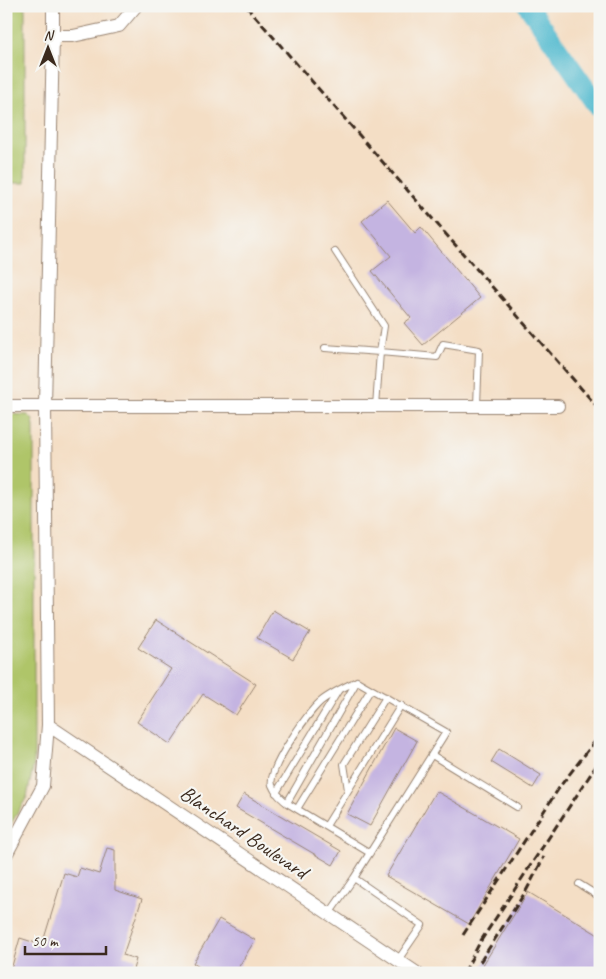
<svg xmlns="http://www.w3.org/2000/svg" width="606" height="979" viewBox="0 0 606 979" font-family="Caveat,sans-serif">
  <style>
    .green { fill: #afc569; stroke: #757844 }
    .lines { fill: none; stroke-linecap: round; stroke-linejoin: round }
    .river { stroke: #51bacf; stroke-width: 20 }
    .building { fill: #c4b4e1 }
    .service-casing { stroke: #988472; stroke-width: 8 }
    .minor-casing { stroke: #988472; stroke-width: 14 }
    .service { stroke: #fff; stroke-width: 6 }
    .minor { stroke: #fff; stroke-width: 12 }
    .rail { stroke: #3b2a1e; stroke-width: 3; stroke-dasharray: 8 4; stroke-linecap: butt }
    .labels { text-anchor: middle; stroke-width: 4.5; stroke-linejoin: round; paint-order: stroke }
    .street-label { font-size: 21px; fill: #3b2a1e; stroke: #f6f6f2 }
  </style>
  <rect width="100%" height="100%" fill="#f6f6f2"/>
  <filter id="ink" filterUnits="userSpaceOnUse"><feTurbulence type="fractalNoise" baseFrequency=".02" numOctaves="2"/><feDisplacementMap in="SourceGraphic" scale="10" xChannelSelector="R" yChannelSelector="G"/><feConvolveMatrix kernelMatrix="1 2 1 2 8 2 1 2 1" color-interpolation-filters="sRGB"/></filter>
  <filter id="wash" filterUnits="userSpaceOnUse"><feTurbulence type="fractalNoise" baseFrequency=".0096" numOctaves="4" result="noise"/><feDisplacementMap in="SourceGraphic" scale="20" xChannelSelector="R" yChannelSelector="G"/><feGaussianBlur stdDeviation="1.12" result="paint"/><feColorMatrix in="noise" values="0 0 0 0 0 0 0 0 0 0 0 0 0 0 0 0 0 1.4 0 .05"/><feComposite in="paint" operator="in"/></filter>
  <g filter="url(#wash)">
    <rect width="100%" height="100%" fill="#f4dec5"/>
    <path class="green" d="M6 6H25V183H6Z
      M6 414 28 415 33 420 34 427V763L27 797 6 832Z"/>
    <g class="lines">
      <path class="river" d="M528 6 600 109"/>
    </g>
    <g id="blocks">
      <path class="building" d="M387 200 415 233 421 227 480 298 423 345 404 323 411 318 372 271 391 256 362 221Z
        M273 610 310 632 293 659 257 638Z
        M156 620 256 684 236 715 203 694 170 744 137 722 171 669 138 648Z
        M394 728 417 741 370 826 347 814Z
        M499 749 541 775 533 788 491 762Z
        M436 791 519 839 469 924 386 876Z
        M244 794 341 851 333 865 236 808Z
        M107 848 115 850V890L142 899 123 955 136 959 132 973H10L20 938 42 945 64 873 77 877 80 868 99 874Z
        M528 892 600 936V973H488L481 968Z
        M219 919 255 940 235 973H208L193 963Z"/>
    </g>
  </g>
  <g filter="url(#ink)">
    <use href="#blocks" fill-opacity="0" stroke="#988472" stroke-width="1"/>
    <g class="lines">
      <g class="service-casing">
        <path id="service" d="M335 251 384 326 380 352 437 357 443 344 479 350 477 406
          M325 348 380 352 376 406
          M432 755 517 807
          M348 790 344 764 386 697
          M276 793 338 691
          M287 803 357 681
          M297 809 371 689
          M326 826 401 705
          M354 878 446 732 357 681C344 687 331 693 320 702 308 713 267 770 272 785 275 793 281 798 287 803L370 853
          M579 884 600 897
          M329 914 354 878 422 925 398 960"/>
      </g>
      <g class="minor-casing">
        <path id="minor" d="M53 6V36H73L119 26 136 6
          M6 406H558
          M48 725 417 973
          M6 855 43 786 48 725 45 406 53 36"/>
      </g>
      <use href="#service" class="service"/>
      <use href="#minor" class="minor"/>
      <path class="rail" d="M246 6 600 410
        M463 935 561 785 600 735
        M480 962 526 891 544 857
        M464 973 480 942 600 760"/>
    </g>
  </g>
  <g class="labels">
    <g class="street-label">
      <text transform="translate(244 832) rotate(34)" y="7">Blanchard Boulevard</text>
    </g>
  </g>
  <rect width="606" height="979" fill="none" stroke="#f6f6f2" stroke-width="25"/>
  <g transform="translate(48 48)" stroke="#f6f6f2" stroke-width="4" paint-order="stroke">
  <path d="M0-4L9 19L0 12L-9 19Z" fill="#3b2a1e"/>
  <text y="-8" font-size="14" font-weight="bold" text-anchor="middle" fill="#3b2a1e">N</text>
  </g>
  <path d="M25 946v8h81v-8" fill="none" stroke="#3b2a1e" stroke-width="2.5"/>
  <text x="32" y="946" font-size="15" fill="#3b2a1e" stroke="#f6f6f2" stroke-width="4" paint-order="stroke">50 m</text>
</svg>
